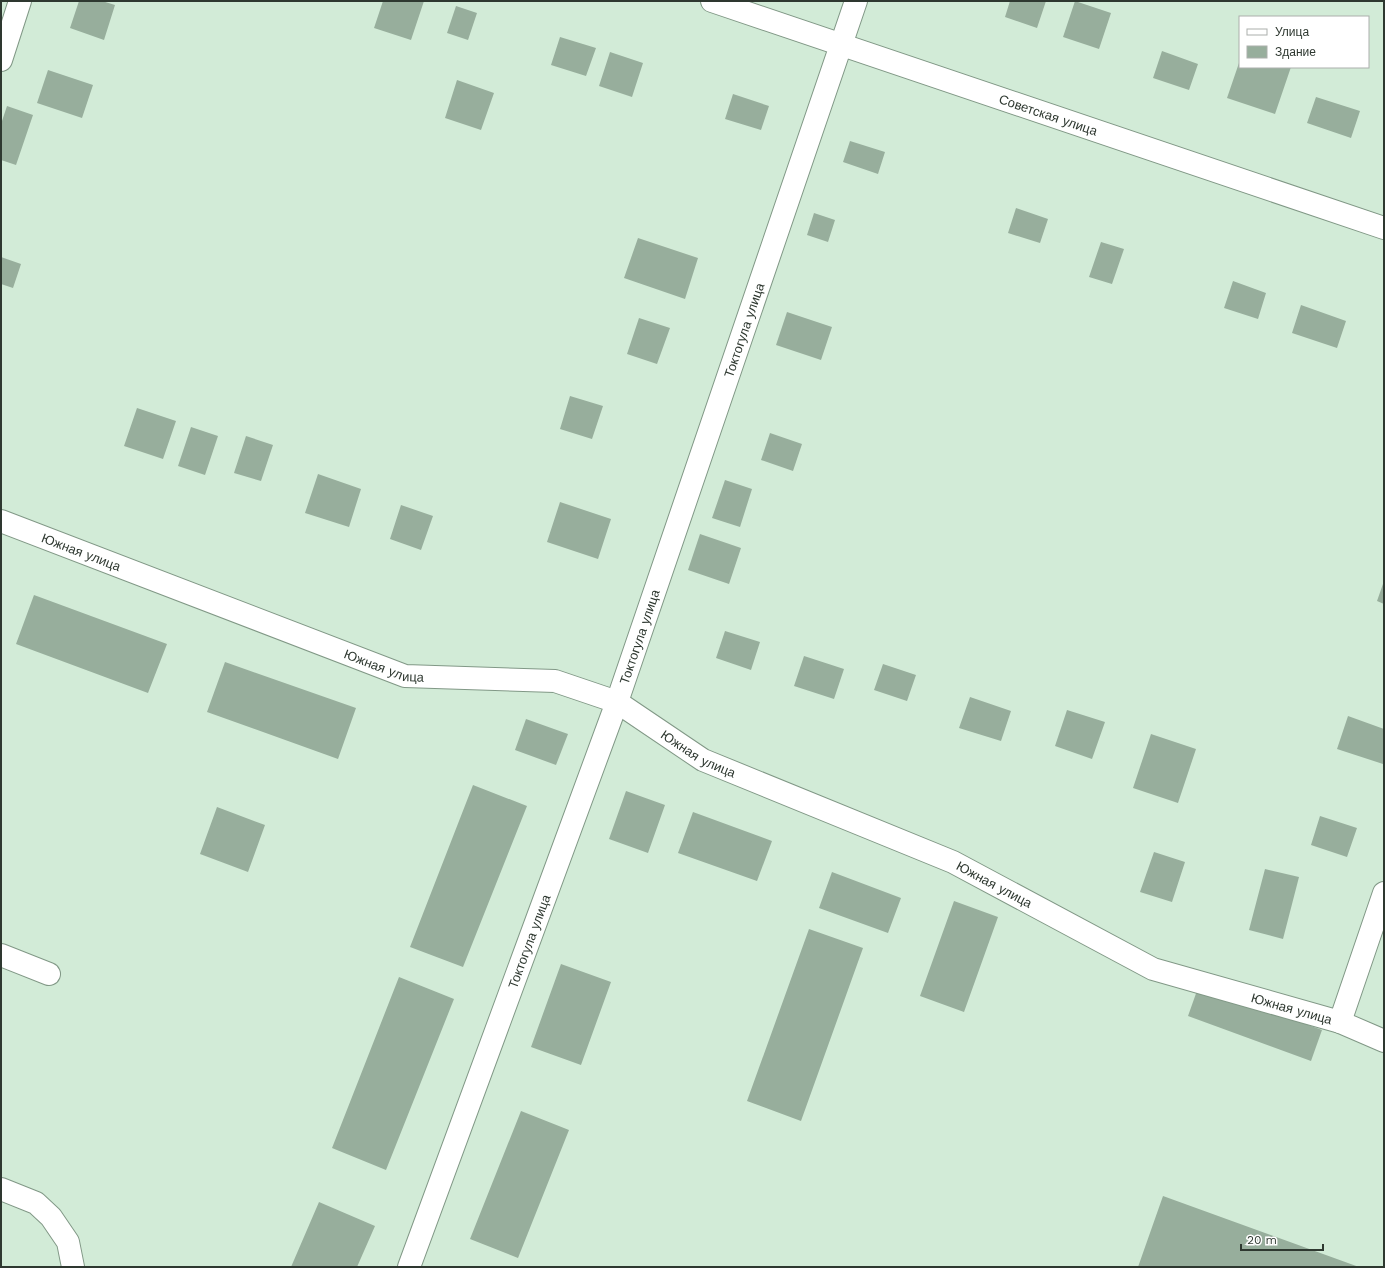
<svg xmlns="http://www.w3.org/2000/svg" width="1385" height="1268" viewBox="0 0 1385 1268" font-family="'Work Sans',sans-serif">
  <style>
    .building { fill: #97ae9c }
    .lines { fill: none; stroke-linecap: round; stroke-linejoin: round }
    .street-casing { stroke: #819886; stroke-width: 24 }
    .street { stroke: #fff; stroke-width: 22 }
    .labels { text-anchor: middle; stroke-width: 4; stroke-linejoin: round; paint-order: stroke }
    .street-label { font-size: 13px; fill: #2e3830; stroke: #fff }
  </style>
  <rect width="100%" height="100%" fill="#d2ebd7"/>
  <path class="building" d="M79 1H102L115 5 104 40 70 28Z
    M383 1H424L411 40 374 28Z
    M1010 1H1046L1037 28 1005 17Z
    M1075 1 1111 13 1099 49 1063 37Z
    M456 6 477 13 468 40 447 33Z
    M560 37 596 48 586 76 551 65Z
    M1162 51 1198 64 1189 90 1153 78Z
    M610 52 643 63 632 97 599 86Z
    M1240 60V67H1291L1275 114 1227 98Z
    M48 70 93 85 82 118 37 103Z
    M457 80 494 93 481 130 445 118Z
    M733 94 769 106 761 130 725 119Z
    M1316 97 1360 111 1351 138 1307 123Z
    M7 106 33 115 16 165 1 160V124Z
    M850 141 885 152 878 174 843 162Z
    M1016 208 1048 219 1040 243 1008 233Z
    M814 213 835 220 828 242 807 235Z
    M638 238 698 258 685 299 624 278Z
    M1101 242 1124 249 1112 284 1089 277Z
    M1 257 21 264 13 288 1 284Z
    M1233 281 1266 293 1258 319 1224 308Z
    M1301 305 1346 321 1337 348 1292 333Z
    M787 312 832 327 821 360 776 345Z
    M639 318 670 328 657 364 627 354Z
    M570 396 603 406 592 439 560 429Z
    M137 408 176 421 163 459 124 446Z
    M191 427 218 436 205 475 178 466Z
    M770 433 802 444 793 471 761 460Z
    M246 436 273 445 261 481 234 473Z
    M318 474 361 489 349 527 305 513Z
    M725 480 752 489 740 527 712 518Z
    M560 502 611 519 598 559 547 542Z
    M401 505 433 516 421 550 390 539Z
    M700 534 741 548 729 584 688 570Z
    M1384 581V604L1377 601Z
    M34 595 167 644 148 693 16 644Z
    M725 631 760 642 751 670 716 658Z
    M804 656 844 669 834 699 794 686Z
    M225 662 356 708 338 759 207 712Z
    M883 664 916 675 907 701 874 690Z
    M970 697 1011 711 1001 741 959 728Z
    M1067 710 1105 722 1092 759 1055 746Z
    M1348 716 1384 729V760L1383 764 1337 749Z
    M526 719 568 734 556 765 515 750Z
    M1151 734 1196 749 1178 803 1133 788Z
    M473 785 527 806 463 967 410 947Z
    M626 791 665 805 648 853 609 839Z
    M217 807 265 825 248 872 200 854Z
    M693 812 772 841 757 881 678 853Z
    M1320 816 1357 828 1347 857 1311 845Z
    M1154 852 1185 862 1172 902 1140 892Z
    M1265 869 1299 877 1283 939 1249 930Z
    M832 872 901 898 888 933 819 908Z
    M954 901 998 917 964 1012 920 996Z
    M809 929 863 948 801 1121 747 1101Z
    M561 964 611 982 581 1065 531 1047Z
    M399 977 454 999 386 1170 332 1148Z
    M1199 985 1322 1030 1311 1061 1188 1016Z
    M521 1111 569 1130 518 1258 470 1239Z
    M1163 1196 1359 1267H1138Z
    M319 1202 375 1226 357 1267H291Z"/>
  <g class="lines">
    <g class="street-casing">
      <g id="street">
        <path id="s1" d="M712 1 1384 228"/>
        <path d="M1 60 20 1"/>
        <path id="s2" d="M1 521 405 676 555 681 617 702 703 760 953 862 1153 969 1340 1022 1384 1041"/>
        <path d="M1 955 49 974"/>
        <path d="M1340 1022 1384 893"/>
        <path d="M1 1189 36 1203 51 1217 68 1242 73 1267"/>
        <path id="s3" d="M409 1267 617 702 856 1"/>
      </g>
    </g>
    <use href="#street" class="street"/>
  </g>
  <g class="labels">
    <g class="street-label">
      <text dy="5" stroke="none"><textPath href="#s1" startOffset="355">Советская улица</textPath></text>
      <text dy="5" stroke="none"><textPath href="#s3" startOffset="995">Токтогула улица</textPath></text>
      <text dy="5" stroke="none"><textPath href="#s2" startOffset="86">Южная улица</textPath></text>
      <text dy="5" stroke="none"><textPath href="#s3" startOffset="671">Токтогула улица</textPath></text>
      <text dy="5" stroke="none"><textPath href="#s2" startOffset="410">Южная улица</textPath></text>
      <text dy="5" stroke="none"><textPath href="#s2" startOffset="745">Южная улица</textPath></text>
      <text dy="5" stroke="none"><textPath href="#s2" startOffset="1069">Южная улица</textPath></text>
      <text dy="5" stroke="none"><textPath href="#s3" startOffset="347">Токтогула улица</textPath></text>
      <text dy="5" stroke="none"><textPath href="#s2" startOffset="1393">Южная улица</textPath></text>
    </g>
  </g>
  <rect width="1385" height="1268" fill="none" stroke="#2e3830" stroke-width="4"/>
  <rect x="1239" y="16" width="130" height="52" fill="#ffffff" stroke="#abafac"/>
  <rect x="1247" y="29" width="20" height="6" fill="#ffffff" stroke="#abafac"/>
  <text x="1275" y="36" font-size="12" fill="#2e3830">Улица</text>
  <rect x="1247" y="46" width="20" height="12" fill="#97ae9c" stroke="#abafac"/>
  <text x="1275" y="56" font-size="12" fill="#2e3830">Здание</text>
  <path d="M1241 1244v6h82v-6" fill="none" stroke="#2e3830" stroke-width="2"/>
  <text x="1247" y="1244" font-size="12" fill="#2e3830" stroke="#ffffff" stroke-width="3" paint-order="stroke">20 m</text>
</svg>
